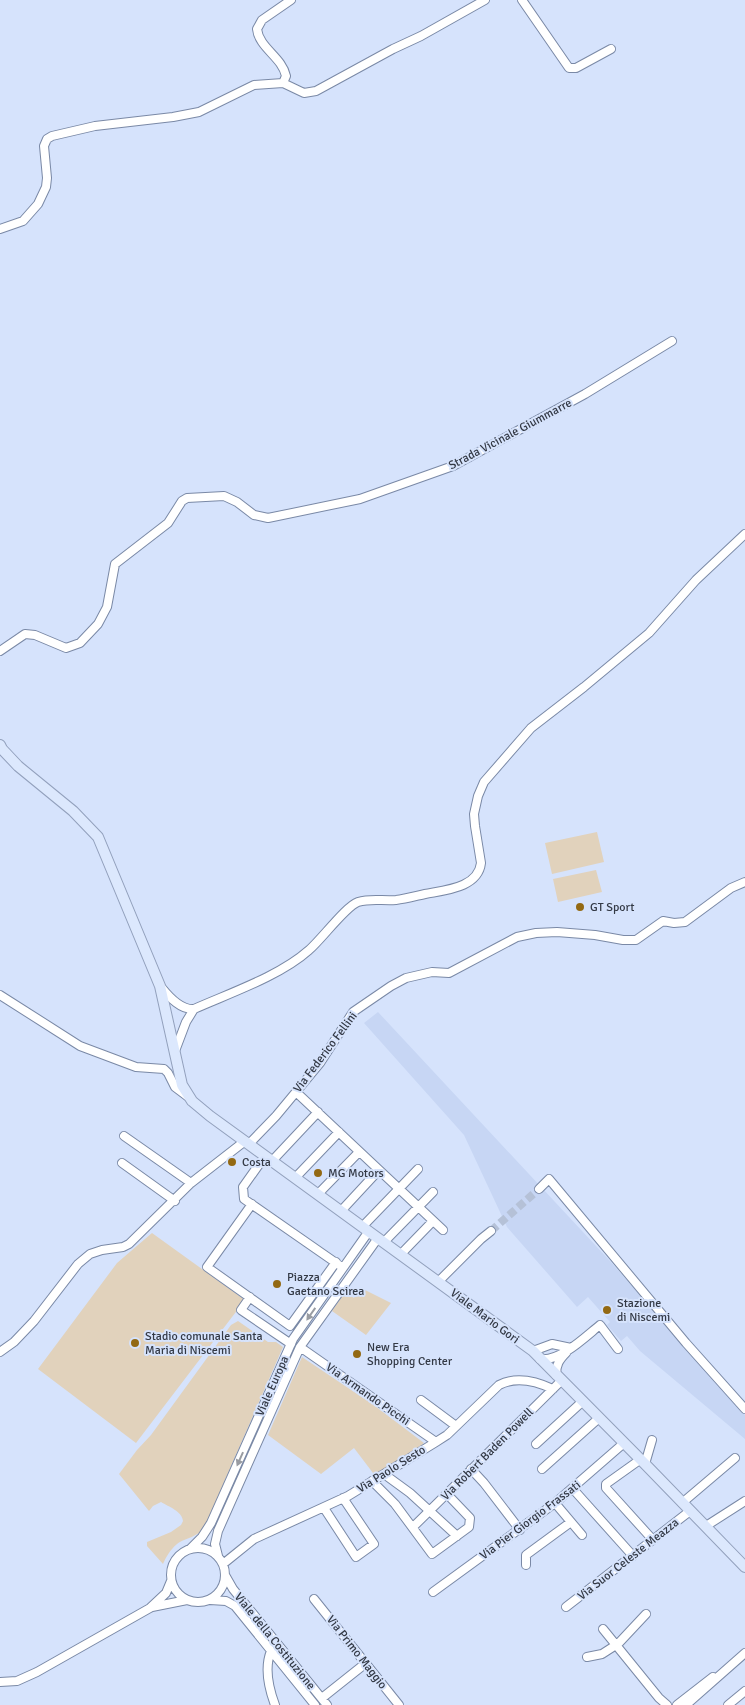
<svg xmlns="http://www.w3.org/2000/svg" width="745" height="1705" viewBox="0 0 745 1705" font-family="Signika,sans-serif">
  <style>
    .built { fill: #c7d6f4 }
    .green { fill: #e1d2bc }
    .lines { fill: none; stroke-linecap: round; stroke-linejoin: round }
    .minor-tunnel { stroke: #b5c1d7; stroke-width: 8; stroke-dasharray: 8 4; stroke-linecap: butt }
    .minor-casing { stroke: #7a89a6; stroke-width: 10 }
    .major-casing { stroke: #92a0bc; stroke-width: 12 }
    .minor { stroke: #fff; stroke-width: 8 }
    .major { stroke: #dce8fd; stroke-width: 10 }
    .oneway { fill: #999ca2 }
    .poi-dot { fill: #936913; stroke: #d6e3fc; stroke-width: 2 }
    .labels { text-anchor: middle; stroke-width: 4; stroke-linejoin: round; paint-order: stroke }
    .street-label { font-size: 12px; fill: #333945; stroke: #d6e3fc }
    .poi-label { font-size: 12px; fill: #333945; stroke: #d6e3fc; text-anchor: start }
  </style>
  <rect width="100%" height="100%" fill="#d6e3fc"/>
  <path class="built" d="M378 1012 610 1261 745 1415V1439L640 1351 627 1336 621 1341 607 1325 610 1322 588 1297 577 1307 507 1227 464 1135 364 1023Z"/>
  <path class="green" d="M597 832 604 862 552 874 545 843Z
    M596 870 602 892 558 902 553 879Z
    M152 1233 245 1300 136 1443 38 1369 117 1263Z
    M361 1288 391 1303 366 1335 332 1311 345 1292 354 1298Z
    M238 1321 268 1342H276L283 1347 205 1526C198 1538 186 1537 177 1544 170 1550 166 1557 163 1564L147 1546V1542L171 1532 181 1525 183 1521C182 1511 169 1507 161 1502L153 1506 149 1511 119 1474 137 1450 151 1435 231 1325Z
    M302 1357 375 1406 424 1443 415 1451 377 1473H373L354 1448 321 1474 268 1435Z"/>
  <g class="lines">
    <path class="minor-tunnel" d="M491 1231 539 1189"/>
    <g class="minor-casing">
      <path id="minor" d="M522 0 569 68H576L611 49
        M283 83 304 93 316 91 393 49 421 36 485 0
        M0 229 23 221 38 204 46 187 47 178 44 146 47 139 52 136 95 126 173 117 199 112 254 85 283 83 286 76C282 57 259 48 257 29L262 20 291 0
        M0 651 25 634 35 635 66 648 80 643 98 624 107 607 115 564 168 523 182 501 187 498 224 496 237 502 254 515 268 518 360 499 453 466 585 394 672 341
        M162 988C170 998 181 1010 194 1009 230 993 280 976 309 950 321 940 346 906 358 902 371 898 382 901 396 900 405 899 416 896 425 894 445 890 478 888 481 863L475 826 474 814 478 796 484 782 531 728 584 687 649 633 696 580 745 534
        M0 995 80 1046 136 1067 164 1069 168 1073 175 1087 187 1096
        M175 1051 186 1022 194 1009
        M296 1092 443 1230
        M124 1136 191 1183
        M249 1144 276 1116 320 1063 353 1012 391 986 406 978 432 972 449 973 517 937 536 933 557 932 595 935 623 940H636L663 921 674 923 685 922 731 888 745 882
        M265 1156 243 1187 244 1199 339 1265
        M272 1161 318 1112
        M122 1163 175 1201
        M295 1178 339 1132
        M539 1189 549 1179 686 1343 745 1409
        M318 1194 359 1152
        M252 1204 207 1267 290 1326 336 1262
        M341 1211 379 1170
        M363 1226 418 1169
        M384 1242 433 1192
        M401 1254 433 1221
        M439 1281 481 1239 491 1231
        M250 1297 241 1310 291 1344
        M300 1347 436 1442
        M533 1351 552 1344 571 1348
        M0 1352 14 1342 34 1321 78 1264 90 1254 102 1250 123 1247 129 1244 191 1183 245 1141
        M540 1359C560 1362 585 1337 600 1325L618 1349
        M556 1375C556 1365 559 1360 566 1353
        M421 1400 456 1426
        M536 1444 583 1401
        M641 1459 606 1484V1488L653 1540
        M645 1464 652 1440
        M471 1469 484 1483 520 1530
        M542 1469 599 1418
        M384 1474 410 1493 457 1536
        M372 1481 395 1504 432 1554 469 1527 470 1518 447 1494
        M573 1489 633 1556
        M555 1503 582 1535
        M682 1503 735 1458
        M324 1508 356 1557 374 1544 343 1498
        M706 1526 745 1501
        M413 1527 562 1380
        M171 1575a27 27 0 1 1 54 0a27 27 0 1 1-54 0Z
        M190 1549 202 1537 211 1523 293 1339 369 1231
        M218 1556 215 1544 218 1531 300 1347 378 1238
        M223 1564 254 1539 348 1496 436 1442 447 1435 499 1385C516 1376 536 1381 553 1389
        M526 1565V1555L571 1522
        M225 1575 233 1589 327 1705
        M433 1592 555 1503 624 1443
        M314 1599 399 1705
        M210 1600 226 1601 235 1606 315 1705
        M152 1607 187 1600
        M566 1607 690 1511
        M603 1629 659 1698 667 1705
        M616 1646 646 1614
        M271 1651C264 1668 269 1689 275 1705
        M587 1657 602 1654 616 1645
        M0 1682 17 1681 37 1672 150 1608 166 1593 171 1581
        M322 1698 366 1663
        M677 1705 713 1677
        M686 1705 745 1653
        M728 1705 745 1691"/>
    </g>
    <g class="major-casing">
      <path id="major" d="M0 745 2 749 18 766 73 811 98 837 160 986 182 1085 192 1101 210 1116 533 1351 645 1464 745 1567"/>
    </g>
    <use href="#minor" class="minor"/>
    <use href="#major" class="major"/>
  </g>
  <defs><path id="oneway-solid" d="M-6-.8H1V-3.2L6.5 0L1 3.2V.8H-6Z" transform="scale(1.25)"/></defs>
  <g class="oneway">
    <use href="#oneway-solid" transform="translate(311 1314) rotate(125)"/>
    <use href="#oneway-solid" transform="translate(240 1459) rotate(114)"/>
  </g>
  <g class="poi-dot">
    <circle cx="580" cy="907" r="5"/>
    <circle cx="232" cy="1162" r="5"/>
    <circle cx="318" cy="1173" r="5"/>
    <circle cx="277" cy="1284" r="5"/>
    <circle cx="607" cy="1310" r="5"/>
    <circle cx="135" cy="1343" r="5"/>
    <circle cx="357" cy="1354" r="5"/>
  </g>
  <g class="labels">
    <g class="street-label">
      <text transform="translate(510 434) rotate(-28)" y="4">Strada Vicinale Giummarre</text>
      <text transform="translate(325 1052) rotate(-53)" y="4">Via Federico Fellini</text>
      <text transform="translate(485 1316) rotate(37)" y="4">Viale Mario Gori</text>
      <text transform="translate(272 1386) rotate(-66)" y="4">Viale Europa</text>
      <text transform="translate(368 1394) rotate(35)" y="4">Via Armando Picchi</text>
      <text transform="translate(487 1454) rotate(-45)" y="4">Via Robert Baden Powell</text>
      <text transform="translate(391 1469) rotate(-32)" y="4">Via Paolo Sesto</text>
      <text transform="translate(530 1520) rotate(-37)" y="4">Via Pier Giorgio Frassati</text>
      <text transform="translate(628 1559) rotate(-38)" y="4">Via Suor Celeste Meazza</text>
      <text transform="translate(275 1641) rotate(51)" y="4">Viale della Costituzione</text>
      <text transform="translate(357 1652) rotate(52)" y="4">Via Primo Maggio</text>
    </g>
    <g class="poi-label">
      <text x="590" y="911">GT Sport</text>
      <text x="242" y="1166">Costa</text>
      <text x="328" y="1177">MG Motors</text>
      <text x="287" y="1281">Piazza<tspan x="287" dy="14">Gaetano Scirea</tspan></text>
      <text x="617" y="1307">Stazione<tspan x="617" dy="14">di Niscemi</tspan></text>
      <text x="145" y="1340">Stadio comunale Santa<tspan x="145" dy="14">Maria di Niscemi</tspan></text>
      <text x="367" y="1351">New Era<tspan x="367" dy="14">Shopping Center</tspan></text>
    </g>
  </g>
</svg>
